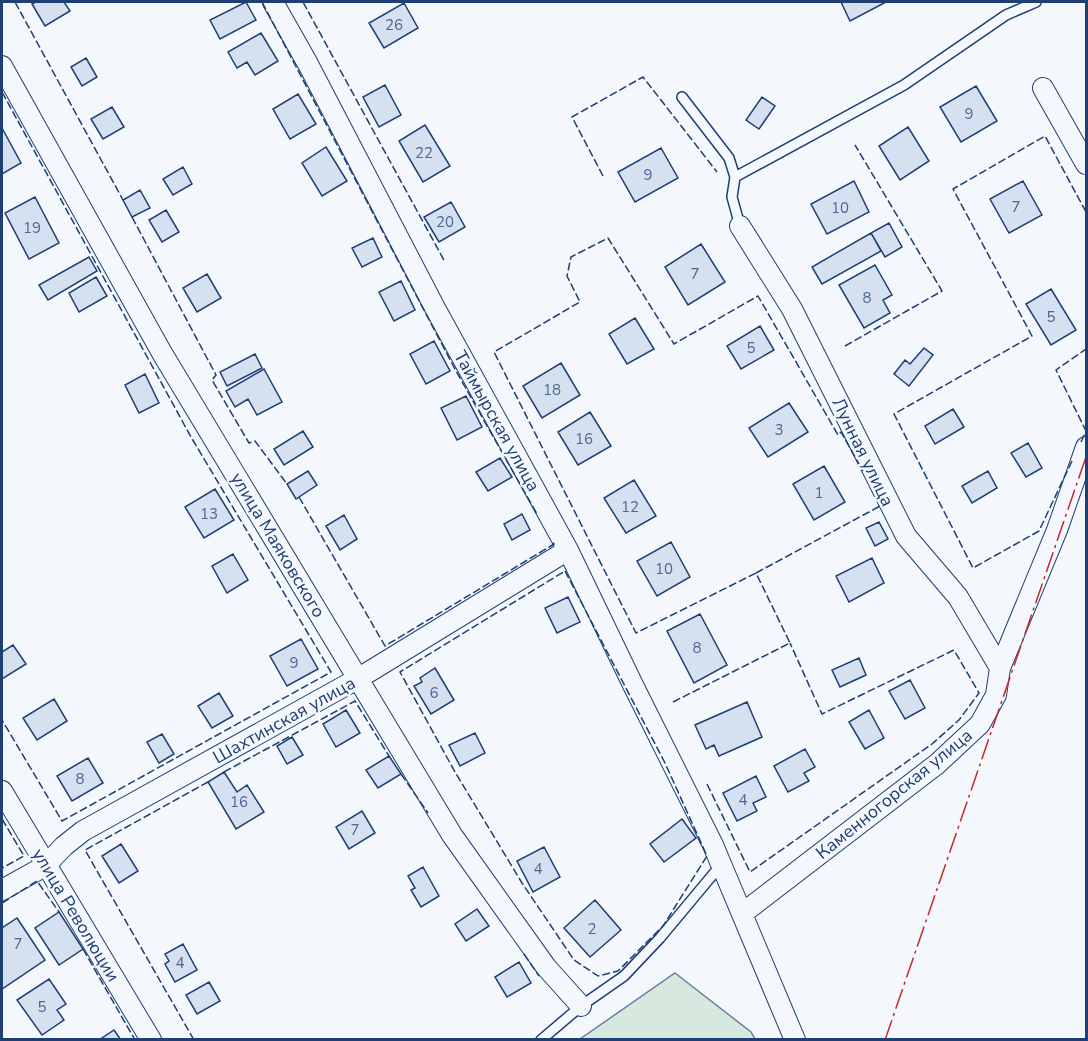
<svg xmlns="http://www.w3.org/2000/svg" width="1088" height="1041" viewBox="0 0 1088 1041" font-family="'Nunito Sans',sans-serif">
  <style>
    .green { fill: #d7e8df; stroke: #687fa3; stroke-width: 1.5 }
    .building { fill: #d5e0f0; stroke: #1d3f73; stroke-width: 1.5 }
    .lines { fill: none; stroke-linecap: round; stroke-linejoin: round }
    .lane-casing { stroke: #1d3f73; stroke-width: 12 }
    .street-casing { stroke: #1d3f73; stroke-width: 22 }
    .lane { stroke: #f4f7fb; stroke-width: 9 }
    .street { stroke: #f4f7fb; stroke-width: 20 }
    .fence { stroke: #1d3f73; stroke-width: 1.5; stroke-dasharray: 8 3; stroke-linecap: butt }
    .power { stroke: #c62828; stroke-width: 1.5; stroke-dasharray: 21 4.5 3 4.5; stroke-linecap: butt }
    .labels { text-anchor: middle; stroke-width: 4.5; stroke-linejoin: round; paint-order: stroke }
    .number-label { font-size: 15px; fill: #4b6792 }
    .street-label { font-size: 18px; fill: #1d3f73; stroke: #f4f7fb }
  </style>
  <rect width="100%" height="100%" fill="#f4f7fb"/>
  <path class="green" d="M675 973 751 1032 755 1039H580Z"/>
  <path class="building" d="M36 2H64L70 11 45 26 32 4Z
    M246 2 256 20 220 39 210 20Z
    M841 2H886L850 21Z
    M404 3 418 28 384 48 369 23Z
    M261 33 278 61 255 75 247 62 237 68 228 52Z
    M86 58 97 77 82 86 71 67Z
    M385 85 401 115 379 127 363 97Z
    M976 86 997 121 961 142 940 107Z
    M298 94 316 124 290 139 273 109Z
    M762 97 775 106 759 129 746 120Z
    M112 107 124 127 103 139 91 119Z
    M425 125 450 166 423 182 399 141Z
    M908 127 929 161 900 180 879 146Z
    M2 128 21 163 2 174Z
    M326 147 347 181 322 196 302 163Z
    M661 148 678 178 635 202 618 172Z
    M183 167 192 184 173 195 163 179Z
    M854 181 869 212 827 234 811 204Z
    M1023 181 1042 215 1009 233 990 199Z
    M140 190 150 208 132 217 123 200Z
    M35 197 59 243 29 259 5 213Z
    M451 202 465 227 439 242 424 217Z
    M166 210 179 232 162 242 149 220Z
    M889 223 902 247 885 257 871 233Z
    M871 233 881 251 822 284 812 267Z
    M373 238 382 257 362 267 352 248Z
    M701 244 725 282 688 305 665 267Z
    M89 257 97 271 48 300 39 285Z
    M875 265 892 295 883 300 890 313 864 328 839 285Z
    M207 274 221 298 197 312 183 288Z
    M96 277 107 296 79 312 69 293Z
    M401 281 415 310 394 321 379 292Z
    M1051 289 1076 330 1051 345 1026 304Z
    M635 318 654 349 627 364 609 334Z
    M760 326 774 350 741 369 727 346Z
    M434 341 450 371 426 384 410 354Z
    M924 348 933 355 909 386 894 374 905 360 910 364Z
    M255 354 262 368 227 386 220 372Z
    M561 363 580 395 542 418 523 386Z
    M264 369 282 402 257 415 248 399 235 407 226 391Z
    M145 374 159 403 139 413 125 385Z
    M466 396 482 427 457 440 441 408Z
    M789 403 808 432 768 457 749 428Z
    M953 409 964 427 935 444 925 426Z
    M590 412 611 446 578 465 558 432Z
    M303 431 313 447 284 465 274 449Z
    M1028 443 1042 468 1026 477 1011 453Z
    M500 458 512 477 488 491 476 472Z
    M824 466 845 502 814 520 793 484Z
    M308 471 317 485 296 499 287 484Z
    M988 471 997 488 972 503 962 486Z
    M634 480 656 516 626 533 604 498Z
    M215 489 234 520 204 538 185 507Z
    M522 514 530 530 512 540 504 524Z
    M344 515 357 539 340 550 326 526Z
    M879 522 888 539 875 546 866 528Z
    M671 542 690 577 657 596 637 561Z
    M233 554 248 580 227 593 212 566Z
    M872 558 884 583 849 602 836 576Z
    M568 597 580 622 557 633 545 608Z
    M700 614 727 665 694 683 667 631Z
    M301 639 318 669 287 686 270 656Z
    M13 645 26 664 2 679V652Z
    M859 658 866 675 840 687 832 670Z
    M435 668 454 700 431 714 414 686 422 682 420 678Z
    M910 680 925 708 905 719 889 691Z
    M219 693 233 716 212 728 198 706Z
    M54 699 67 721 37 740 23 718Z
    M747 702 762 737 719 756 714 745 706 749 695 725Z
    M346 710 360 733 336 747 323 724Z
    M869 710 884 738 865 749 849 722Z
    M475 733 485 753 460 766 449 745Z
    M162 734 174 754 159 763 147 742Z
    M292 737 303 755 287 764 277 746Z
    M805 749 815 767 804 773 809 781 788 792 774 766Z
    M389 756 401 774 378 788 366 770Z
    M88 758 103 783 72 801 57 776Z
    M224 772 237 792 247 785 264 812 236 829 208 782Z
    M756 776 766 797 753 803 757 811 737 821 723 793Z
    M362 811 375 833 349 849 336 827Z
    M682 819 696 838 664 862 650 844Z
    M121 844 138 871 119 883 102 856Z
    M544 847 560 877 533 892 517 861Z
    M423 867 439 896 421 907 411 890 415 888 408 876Z
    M595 900 621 930 590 957 564 928Z
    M477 909 489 926 466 941 455 924Z
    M59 912 83 949 59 965 35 928Z
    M17 918 45 960 2 989V928Z
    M183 944 197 970 175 982 165 964 169 961 165 954Z
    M519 962 531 983 507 997 495 977Z
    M49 979 66 1004 57 1010 64 1020 42 1035 17 1000Z
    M209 982 220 1001 197 1014 186 995Z
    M114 1030 121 1040H99Z"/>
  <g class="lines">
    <g class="lane-casing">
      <path id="lane" d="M682 97 729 158 735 177
        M740 226 732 197 735 177 904 85 1006 15 1036 2
        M541 1040 581 1006 624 976 660 938 720 866"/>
    </g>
    <g class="street-casing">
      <path id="street" d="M273 2 308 64 435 308 568 550 633 685 713 845 795 1040
        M2 66 162 353 452 835 546 967 581 1006
        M1043 88 1086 164
        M740 226 792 309 906 536 958 597 1000 668
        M2 791 151 1040
        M2 890 45 866 64 846 83 831 359 678 568 550
        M743 913 937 764 980 724 996 695 1000 668 1057 530 1086 447"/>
    </g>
    <use href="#lane" class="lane"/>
    <use href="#street" class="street"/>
    <path class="fence" d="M15 2 123 200
      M262 2 456 371 537 514
      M303 2 445 262
      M2 92 191 437 331 672 62 821 2 720
      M603 176 572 117 643 77 717 172
      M132 217 216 375 212 380 249 443 255 441 287 484
      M845 346 942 291 855 145
      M1081 442 1086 431 1056 370 1086 349
      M1072 461 1039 531 973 568 894 414 1032 336 953 189 1045 136 1086 212
      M299 497 385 646 554 544 552 540
      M565 571 665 763 707 856 663 926 618 971 598 976 574 960 522 883 455 772 400 672Z
      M756 573 882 505
      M673 702 790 643 756 573 636 633 494 352 580 302 567 276 571 257 608 238 674 344 758 296 838 435 841 432 863 471
      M224 772 355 701 389 756
      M401 774 428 813
      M707 784 750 872 932 744 959 720 979 693 954 650 822 714 790 643
      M2 819 24 856 2 868
      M2 903 37 881 59 912
      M83 949 135 1040
      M524 954 539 976
      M194 1040 85 850 208 782"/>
    <path class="power" d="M885 1040 1086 457"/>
  </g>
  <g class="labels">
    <g class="number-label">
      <text x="394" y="30">26</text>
      <text x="969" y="119">9</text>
      <text x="424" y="158">22</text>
      <text x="648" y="180">9</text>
      <text x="1016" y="212">7</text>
      <text x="840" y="213">10</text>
      <text x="445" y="227">20</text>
      <text x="32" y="233">19</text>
      <text x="695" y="279">7</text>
      <text x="867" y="303">8</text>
      <text x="1051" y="322">5</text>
      <text x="751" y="353">5</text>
      <text x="552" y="395">18</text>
      <text x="779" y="435">3</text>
      <text x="584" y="444">16</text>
      <text x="819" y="498">1</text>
      <text x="630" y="512">12</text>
      <text x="209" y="519">13</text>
      <text x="664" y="574">10</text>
      <text x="697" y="653">8</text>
      <text x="294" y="668">9</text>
      <text x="434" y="698">6</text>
      <text x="80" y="784">8</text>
      <text x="743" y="805">4</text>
      <text x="239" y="807">16</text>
      <text x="355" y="835">7</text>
      <text x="538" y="874">4</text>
      <text x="592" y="934">2</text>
      <text x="18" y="949">7</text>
      <text x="180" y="968">4</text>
      <text x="42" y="1012">5</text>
    </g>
    <g class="street-label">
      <text transform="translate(497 421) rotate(61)" y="6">Таймырская улица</text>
      <text transform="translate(863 452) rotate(64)" y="6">Лунная улица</text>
      <text transform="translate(278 545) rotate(59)" y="6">улица Маяковского</text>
      <text transform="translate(284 720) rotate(-29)" y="6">Шахтинская улица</text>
      <text transform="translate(894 794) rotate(-39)" y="6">Каменногорская улица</text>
      <text transform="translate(76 915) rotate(59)" y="6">улица Революции</text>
    </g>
  </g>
  <rect width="1088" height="1041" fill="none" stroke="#1d3f73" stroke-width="6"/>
</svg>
